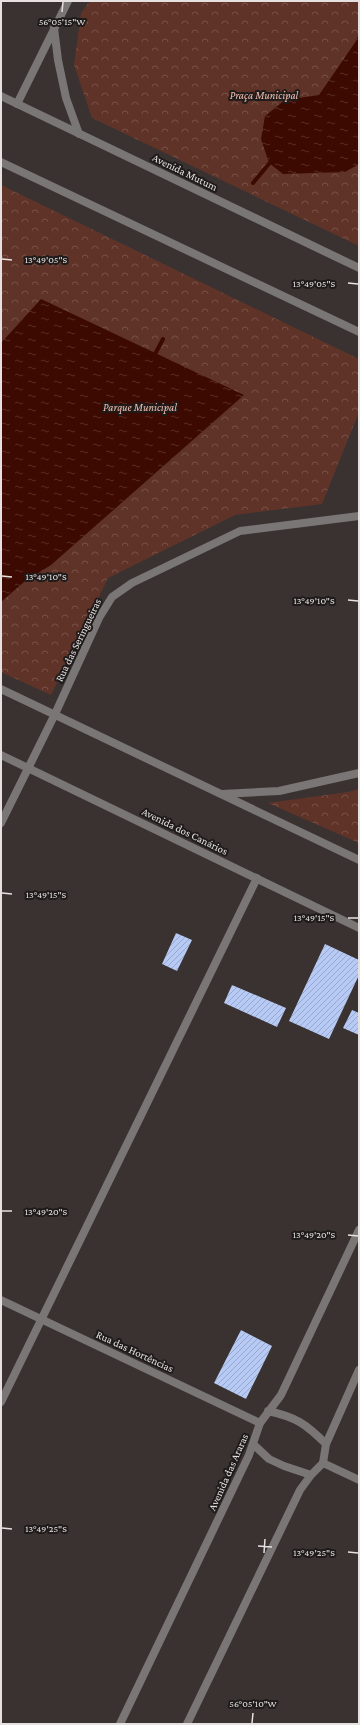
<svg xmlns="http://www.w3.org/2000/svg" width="360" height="1725" viewBox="0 0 360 1725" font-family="'Crimson Pro',serif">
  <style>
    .park { fill: url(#park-crowns) }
    .water { fill: url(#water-ripples) }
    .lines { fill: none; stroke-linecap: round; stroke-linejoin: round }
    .stream { stroke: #3c0a01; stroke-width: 4 }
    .building { fill: url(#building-hatch) }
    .minor { stroke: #7a7675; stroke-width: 8 }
    .tertiary { stroke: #7a7675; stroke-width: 8 }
    .ticks { fill: none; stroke: #e6e1e0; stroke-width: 1.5 }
    .labels { text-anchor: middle; stroke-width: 4; stroke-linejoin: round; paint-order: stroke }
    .park-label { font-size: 11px; font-style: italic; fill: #f6bfb1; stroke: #1e1b1a }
    .street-label { font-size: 11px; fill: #e6e1e0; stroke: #1e1b1a }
    .ticks-label { font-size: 10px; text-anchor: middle; fill: #e6e1e0; stroke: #1e1b1a; stroke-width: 4; stroke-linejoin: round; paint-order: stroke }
  </style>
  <defs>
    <pattern id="park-crowns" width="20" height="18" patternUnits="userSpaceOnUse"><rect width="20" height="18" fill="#603328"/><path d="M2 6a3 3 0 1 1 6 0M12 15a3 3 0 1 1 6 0" fill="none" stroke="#775047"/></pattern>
    <pattern id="water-ripples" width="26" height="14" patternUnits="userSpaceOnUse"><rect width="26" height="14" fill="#3c0a01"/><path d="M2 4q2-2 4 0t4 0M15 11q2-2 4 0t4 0" fill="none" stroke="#582d26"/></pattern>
    <pattern id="building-hatch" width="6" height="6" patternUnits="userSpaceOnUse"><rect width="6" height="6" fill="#b6caf5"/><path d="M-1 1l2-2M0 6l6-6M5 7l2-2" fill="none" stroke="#9aa8c8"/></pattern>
  </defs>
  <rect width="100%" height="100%" fill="#3a3230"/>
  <path class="park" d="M90 1H359V246L92 118 74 65 81 13Z
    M1 185 359 359V412L322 504 235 515 108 578 51 695 1 672Z
    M359 789V843L268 803 348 792Z"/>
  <path class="water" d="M359 33V164L345 172 283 174 269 163 261 139 265 116 285 100 319 95 356 41Z
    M41 299 244 395 51 565 24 582 1 602V343Z"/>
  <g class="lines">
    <path class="stream" d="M253 183 273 159
      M153 358 163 339"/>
  </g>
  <path class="building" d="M176 933 192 940 177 971 162 964Z
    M325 944 359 960V975L329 1039 289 1021Z
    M232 985 286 1008 277 1027 224 1003Z
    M352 1010 359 1013V1035L343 1028Z
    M241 1330 272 1346 246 1399 214 1383Z"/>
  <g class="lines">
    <path class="minor" d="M54 28 58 60 66 98 79 134
      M17 104 68 1
      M222 794 279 791 359 773
      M1 823 55 714 99 618 112 597 132 583 240 531 359 516
      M1 1300 260 1423
      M1 1402 257 878
      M323 1463 359 1480"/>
    <path class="tertiary" d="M1 96 359 268
      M1 162 359 332
      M1 689 359 860
      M1 755 359 928
      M268 1411C296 1417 306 1424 326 1444
      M253 1444 269 1459 284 1466 311 1475
      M120 1724 249 1455 260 1423 281 1395 359 1230
      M187 1724 300 1490 311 1475 323 1463 326 1444 359 1370"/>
  </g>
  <path class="ticks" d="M62 12 63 2M2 259 12 260M348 283 358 284M2 576 12 577M348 600 358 601M2 893 12 894M348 918H358M2 1211H12M348 1235 358 1236M2 1528 12 1529M258 1546 272 1547M348 1552 358 1553M264 1553 265 1539M252 1723 253 1713"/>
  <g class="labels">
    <g class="park-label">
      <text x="264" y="99">Praça Municipal</text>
      <text x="140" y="411">Parque Municipal</text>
    </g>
    <g class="street-label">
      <text transform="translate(185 172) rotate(26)" y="4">Avenida Mutum</text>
      <text transform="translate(78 640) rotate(-64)" y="4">Rua das Seringueiras</text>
      <text transform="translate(185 831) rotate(26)" y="4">Avenida dos Canários</text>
      <text transform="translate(135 1351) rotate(25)" y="4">Rua das Hortências</text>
      <text transform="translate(228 1472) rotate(-66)" y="4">Avenida das Araras</text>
    </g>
  </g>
  <g class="ticks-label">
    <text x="62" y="25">56°05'15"W</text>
    <text x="46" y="263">13°49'05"S</text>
    <text x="314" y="287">13°49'05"S</text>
    <text x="46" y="580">13°49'10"S</text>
    <text x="314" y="604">13°49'10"S</text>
    <text x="46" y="898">13°49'15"S</text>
    <text x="314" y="921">13°49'15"S</text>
    <text x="46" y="1215">13°49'20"S</text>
    <text x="314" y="1238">13°49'20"S</text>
    <text x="46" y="1532">13°49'25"S</text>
    <text x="314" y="1556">13°49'25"S</text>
    <text x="253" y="1707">56°05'10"W</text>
  </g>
  <rect width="360" height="1725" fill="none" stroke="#e6e1e0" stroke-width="4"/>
</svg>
